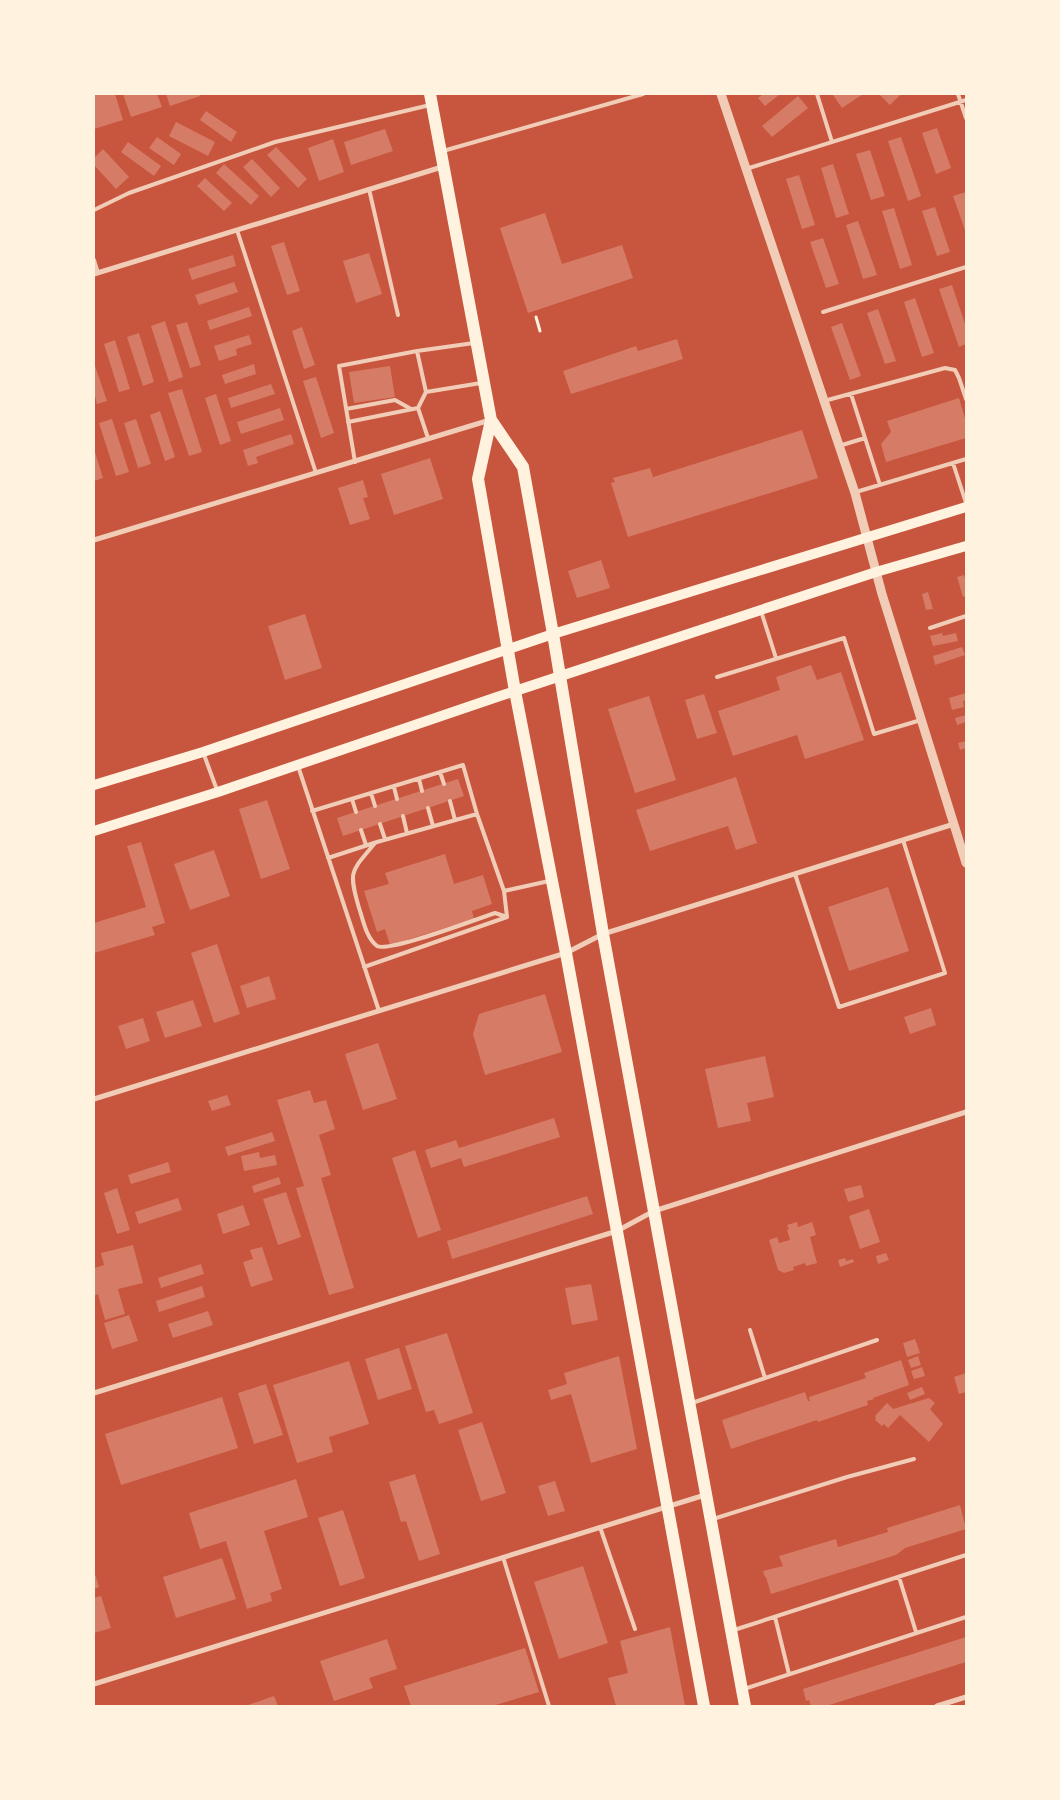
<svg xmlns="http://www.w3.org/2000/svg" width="1060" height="1800" viewBox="0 0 1060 1800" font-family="Manrope,sans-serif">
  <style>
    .building { fill: #d67c66 }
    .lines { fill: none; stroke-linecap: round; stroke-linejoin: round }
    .path { stroke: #fff3e0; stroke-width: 3 }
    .service { stroke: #f1ccb7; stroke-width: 4 }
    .minor { stroke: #f1ccb7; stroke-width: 5 }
    .tertiary { stroke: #f1ccb7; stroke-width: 9 }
    .secondary { stroke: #fff3e0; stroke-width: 10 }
    .primary { stroke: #fff3e0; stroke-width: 12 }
  </style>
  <rect width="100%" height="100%" fill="#c8553d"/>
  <path class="building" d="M94 94H115L123 120 94 129Z
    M123 94H157L162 107 131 117Z
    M166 94H200V96L170 106Z
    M763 94H780L765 106 758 98Z
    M835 94H863L842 108 833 95Z
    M879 94H901L890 105Z
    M798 96 808 108 772 137 762 126Z
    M206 111 237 132 231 142 200 120Z
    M176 122 215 142 208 156 169 136Z
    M937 128 951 168 936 174 922 133Z
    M385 129 393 151 351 165 344 142Z
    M157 137 181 154 174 165 149 148Z
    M901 137 921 196 908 201 888 141Z
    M333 139 344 172 319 181 308 148Z
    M128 142 161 166 154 176 121 152Z
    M276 147 307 179 298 188 267 155Z
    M103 149 129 177 116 189 94 165V158Z
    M870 150 885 196 871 200 856 154Z
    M252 159 280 188 271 197 243 167Z
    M224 164 259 196 251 205 216 173Z
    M833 164 849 214 836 218 821 168Z
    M799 175 815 225 802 229 786 179Z
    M205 178 232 203 224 211 197 186Z
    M966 192V233L953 196Z
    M935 207 950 252 937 256 922 211Z
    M894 208 912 265 900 269 882 211Z
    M545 213 562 264 622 245 633 278 528 313 500 228Z
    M858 221 877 275 863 279 846 225Z
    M823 238 839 284 826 288 810 242Z
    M284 242 300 291 287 295 271 246Z
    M369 253 382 294 356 303 343 261Z
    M233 255 236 266 192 280 188 269Z
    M234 282 238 292 199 305 195 295Z
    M952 285 966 327V344L959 347 939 289Z
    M915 298 934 353 922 357 904 302Z
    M249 307 252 316 210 330 207 321Z
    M878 309 896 361 885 364 867 313Z
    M165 321 183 377 169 382 151 326Z
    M187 322 201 365 190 368 176 325Z
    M842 323 861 376 850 380 831 327Z
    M302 327 315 365 304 369 292 331Z
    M139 333 154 382 143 386 127 337Z
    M249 335 252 344 236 349 237 355 219 361 214 346Z
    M677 339 683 359 571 394 563 371 636 346 638 351Z
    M115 340 130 389 119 392 104 344Z
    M94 363 107 401 97 404 94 392Z
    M254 364 256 374 225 384 222 375Z
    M390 366 395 397 354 403 349 372Z
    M316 377 334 433 321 438 303 381Z
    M271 384 275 394 231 408 228 398Z
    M182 389 202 452 189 456 168 393Z
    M216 394 231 441 220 445 205 398Z
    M959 398 966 422V438L886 462 881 444 891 432 887 421Z
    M280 408 284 420 241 434 237 422Z
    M160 411 175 457 165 461 150 415Z
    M112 419 129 472 116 476 99 423Z
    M136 419 151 464 138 468 124 423Z
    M802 430 818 478 628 537 611 483 615 482 613 478 650 468 653 477Z
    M291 434 294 444 256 457 258 463 248 466 243 450Z
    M94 449 103 478 94 481Z
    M430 458 443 499 394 515 381 474Z
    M363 480 368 497 363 498 370 519 350 525 338 488Z
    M601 560 610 588 577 598 568 571Z
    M964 575 966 582V596L963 597 957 577Z
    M928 592 933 609 926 610 922 594Z
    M305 614 322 668 285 680 268 626Z
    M942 633 943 636 956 633 958 641 933 646 930 636Z
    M962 647 965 655 935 665 933 656Z
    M811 665 817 680 841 672 864 740 805 759 797 735 733 756 718 711 780 690 776 677Z
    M966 693V700L963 701 964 707 952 710 949 698Z
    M704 694 717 733 697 739 685 700Z
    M649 696 676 780 635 793 608 709Z
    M966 715V722L957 725 955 718Z
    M966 741V748L960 750 958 743Z
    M736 777 757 843 736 850 728 826 650 851 636 810Z
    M458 779 464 796 343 836 337 818Z
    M267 800 290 869 261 879 239 809Z
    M141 842 165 923 152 927 155 935 94 953V923L146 907 127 846Z
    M214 850 230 896 190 910 174 864Z
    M445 854 454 884 483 875 492 904 472 911 474 919 390 945 385 929 377 932 364 891 389 884 385 873Z
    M888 887 909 951 849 971 828 907Z
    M217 944 240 1014 214 1023 191 953Z
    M269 976 276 999 247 1008 240 986Z
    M545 994 562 1052 485 1075 473 1034 479 1014Z
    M193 1000 202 1026 165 1038 156 1012Z
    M931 1008 936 1025 910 1034 904 1017Z
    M143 1018 150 1041 126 1049 118 1026Z
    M378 1043 397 1099 363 1110 345 1054Z
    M765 1056 774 1097 747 1103 751 1121 718 1128 705 1069Z
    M310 1090 314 1103 326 1100 335 1129 319 1135 331 1175 321 1178 354 1288 329 1295 296 1188 304 1186 277 1100Z
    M227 1095 231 1105 212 1111 208 1101Z
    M554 1118 560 1137 464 1167 461 1158 431 1168 425 1150 456 1140 459 1148Z
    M272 1132 275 1141 228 1156 225 1147Z
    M415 1150 441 1230 418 1238 392 1158Z
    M259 1152 260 1158 275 1155 277 1165 244 1171 241 1156Z
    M168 1162 171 1172 131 1184 128 1175Z
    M279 1177 281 1184 254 1193 252 1186Z
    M861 1185 864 1197 848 1202 844 1189Z
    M117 1188 130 1230 117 1234 104 1193Z
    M286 1192 301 1237 278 1245 263 1199Z
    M587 1196 593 1214 452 1259 447 1241Z
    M178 1198 182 1210 139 1224 135 1212Z
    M243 1205 250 1225 223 1234 217 1214Z
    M869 1209 880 1242 860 1249 849 1216Z
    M797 1222 798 1227 812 1222 816 1235 810 1237 817 1263 806 1266 805 1263 793 1267 794 1270 784 1273 778 1270 769 1240 777 1237 779 1243 790 1240 787 1230 789 1229 787 1225Z
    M133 1245 143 1283 118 1289 125 1314 105 1320 98 1294 94 1296V1268L104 1265 101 1253Z
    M262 1247 273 1280 251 1287 243 1262 253 1259 250 1250Z
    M886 1253 889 1260 878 1264 876 1256Z
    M845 1258 846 1261 853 1259 854 1262 840 1267 838 1260Z
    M201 1264 204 1274 161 1288 158 1278Z
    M591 1284 598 1320 572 1325 565 1288Z
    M202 1286 205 1297 159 1312 156 1301Z
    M208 1311 213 1325 173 1338 168 1324Z
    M129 1315 138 1341 112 1349 104 1323Z
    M447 1333 473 1413 439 1424 434 1410 426 1412 405 1346Z
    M915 1339 920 1353 907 1357 903 1343Z
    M399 1348 412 1389 378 1400 365 1359Z
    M619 1356 637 1449 591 1463 571 1394 551 1400 548 1390 567 1384 564 1373Z
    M918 1356 921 1365 911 1368 908 1360Z
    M901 1360 909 1385 873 1398 874 1399 867 1401 868 1405 818 1422 817 1420 731 1449 722 1420 805 1392 808 1401H810L809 1397 866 1378 864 1373Z
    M349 1361 369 1424 329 1437 333 1452 297 1463 273 1385Z
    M922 1367 925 1376 914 1379 911 1371Z
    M966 1373V1392L959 1394 954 1377Z
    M266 1384 283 1435 254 1444 238 1393Z
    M922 1387 925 1394 910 1400 907 1393Z
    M222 1397 238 1448 121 1485 105 1434Z
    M929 1398 935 1403 930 1409 943 1424 929 1442 900 1415 888 1428 884 1424 882 1426 875 1420 876 1418 875 1416 887 1403 893 1409Z
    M482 1422 506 1493 481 1501 458 1430Z
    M415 1474 440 1554 419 1561 406 1521 401 1522 389 1482Z
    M296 1479 308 1517 264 1531 282 1589 270 1593 272 1601 247 1609 226 1541 200 1549 189 1513Z
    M555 1481 565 1511 548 1516 538 1486Z
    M960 1505 966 1529 905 1548 896 1555 771 1594 766 1577H765L763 1571 783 1566 779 1556 836 1539 838 1547 888 1532 887 1528Z
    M343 1510 365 1578 340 1586 318 1518Z
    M222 1558 236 1599 176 1618 163 1577Z
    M583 1566 608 1643 559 1659 534 1582Z
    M94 1571 99 1587 94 1589Z
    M101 1596 111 1628 94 1633V1598Z
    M670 1627 685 1706H616L608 1678 628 1673 620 1641Z
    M966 1637V1662L826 1706H811L809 1700 806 1701 803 1689Z
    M387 1639 397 1669 369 1678 373 1688 334 1701 320 1661Z
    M525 1648 539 1692 492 1706H411L404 1686Z
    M274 1696 278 1706H245Z"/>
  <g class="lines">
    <path class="path" d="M536 317 540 331"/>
    <path class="service" d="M817 94 832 142
      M958 94 966 118
      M443 151 643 94
      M746 169 966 100
      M369 189 398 315
      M94 210 129 193 275 142 430 105
      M237 230 316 473
      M94 260 98 273
      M823 312 966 267
      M426 392 481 383
      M851 394 880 485
      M824 401 945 368 955 370 959 378 966 399
      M418 408 428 438
      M346 409 395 400 411 409
      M348 422 418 408 426 392 417 351
      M839 446 865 438
      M355 462 339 366 417 351 474 343
      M953 463 966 503
      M856 492 966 459
      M761 611 776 658
      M930 628 966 616
      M717 677 844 638 874 734 921 720
      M203 752 217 790
      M298 766 379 1011
      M440 772 444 784
      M419 779 422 791
      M394 787 397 799
      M371 793 375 806
      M352 799 356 812
      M450 801 455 820
      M428 808 433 826
      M312 811 463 765 477 814
      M403 816 407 833
      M380 824 385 839
      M361 830 366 845
      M375 843C351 872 348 870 359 908 363 919 366 938 377 946 388 953 477 919 495 913L507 917
      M328 858 377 842 477 814 504 891 549 881
      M795 874 839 1007 945 973 903 840
      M364 967 507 917 504 891
      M750 1330 765 1378
      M692 1403 877 1340
      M713 1519 847 1477 914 1459
      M600 1527 635 1629
      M503 1557 549 1706
      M899 1577 916 1632
      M775 1617 789 1674
      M734 1630 966 1555
      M744 1689 966 1617"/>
    <path class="minor" d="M94 274 442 167
      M94 540 490 420
      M94 1099 566 953 603 934 954 824
      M94 1393 617 1231 654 1211 966 1112
      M94 1684 705 1495
      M937 1706 966 1697"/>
    <path class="tertiary" d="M721 94 855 493 882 594 966 863"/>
    <path class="secondary" d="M94 785 203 752 553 634 966 507
      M94 831 218 792 497 697 876 572 966 546"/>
    <path class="primary" d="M430 94 491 420 523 467 553 634 603 934 745 1706
      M491 420 478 479 515 691 566 953 704 1706"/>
  </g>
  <rect width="1060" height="1800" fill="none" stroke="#fff3e0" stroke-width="190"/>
</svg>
